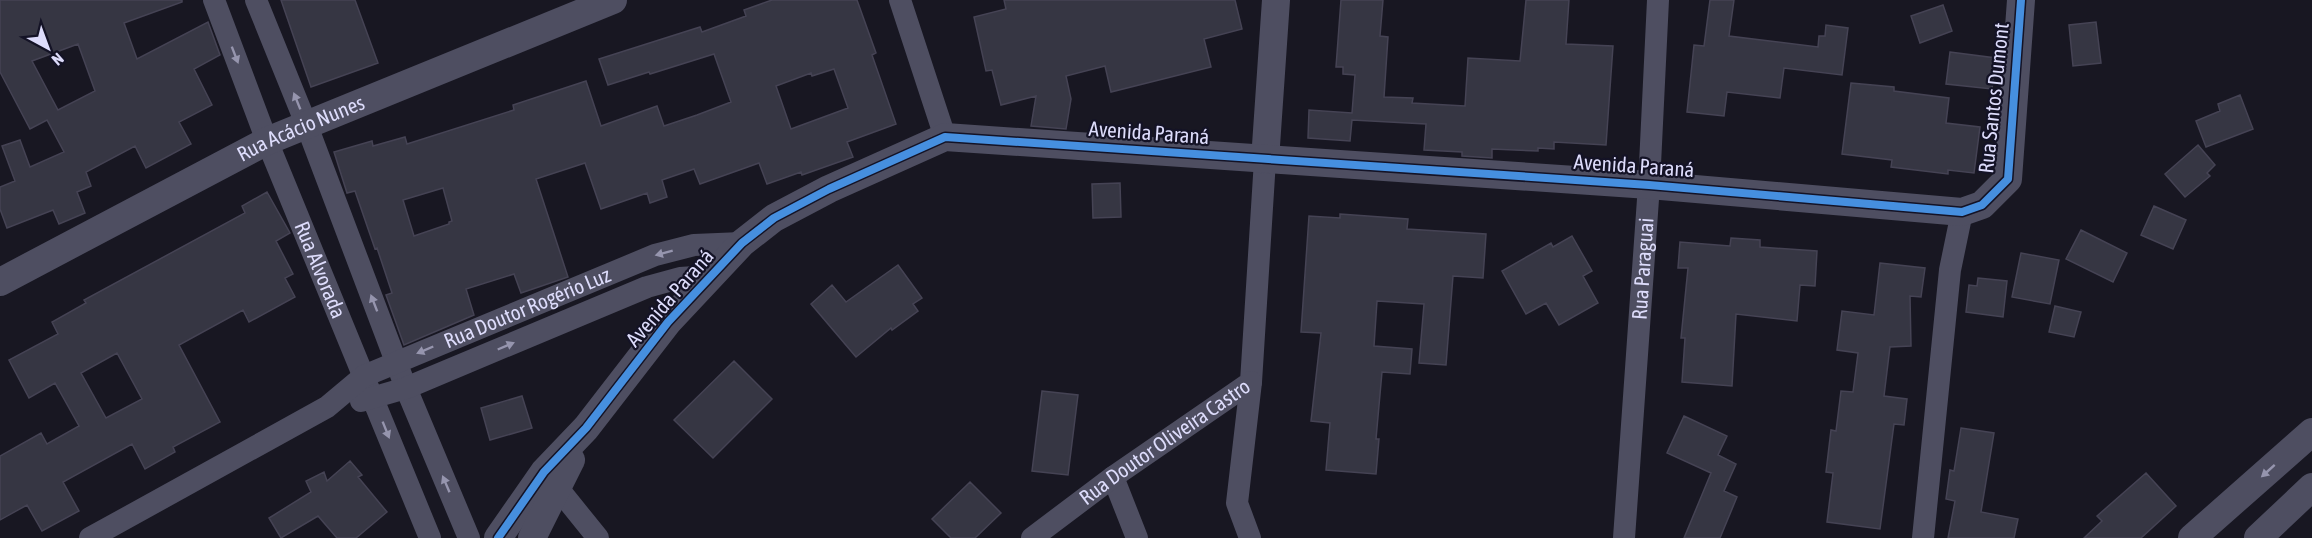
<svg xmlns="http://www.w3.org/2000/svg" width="2312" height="538" viewBox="0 0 2312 538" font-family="'Asap Condensed',sans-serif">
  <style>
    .building { fill: #363643; stroke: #454354; stroke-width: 1.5; fill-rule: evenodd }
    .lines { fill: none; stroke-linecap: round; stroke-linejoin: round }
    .minor { stroke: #4e4e61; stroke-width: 22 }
    .tertiary { stroke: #4e4e61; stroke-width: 28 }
    .cycleway-casing { stroke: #141326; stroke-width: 11 }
    .cycleway { stroke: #468fdf; stroke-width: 8 }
    .oneway { fill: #9695ae }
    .labels { text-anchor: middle; stroke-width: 4.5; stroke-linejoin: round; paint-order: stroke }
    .street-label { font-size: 21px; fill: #dddcfb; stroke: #141326 }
  </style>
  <rect width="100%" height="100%" fill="#181722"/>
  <path class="building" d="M0 0H182V2L124 23 137 59 208 22 220 55 194 69 212 105 179 122 191 144 146 168 135 146 86 172 91 186 77 192 85 213 59 224 53 210 7 228 0 209V187L15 181 2 146 20 140 30 167 64 152 47 120 30 129 0 72ZM78 44 95 91 58 110 32 61Z
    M281 0H355L378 63 311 87Z
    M772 0H857L876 53 872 55 896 124 847 142 853 157 802 175 801 172 767 184 759 163 700 184 694 169 662 180 667 197 650 203 647 193 601 209 585 163 536 179 568 277 521 293 514 274 466 289 474 315 404 345 386 295 392 293 377 248 375 249 355 191 347 193 334 152 372 141 373 146 405 137 407 144 514 110 513 105 586 81 601 126 657 106 664 126 697 115 731 102 714 54 650 74 649 72 608 85 599 59 700 27 702 32 746 16 744 10ZM834 69 848 108 791 129 776 86 811 73 812 76ZM443 188 452 221 449 222V224L414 236 403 200Z
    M1004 0H1235L1242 29 1204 39 1211 67 1111 92 1105 66 1066 76 1071 99 1066 129 1031 126 1036 96 1001 105 992 70 986 71 974 17 1006 9Z
    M1341 0H1383L1380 36 1388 37 1384 97 1413 98 1412 103 1465 106 1468 58 1520 61 1526 0H1569L1566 44 1613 46 1606 145 1554 142V149L1538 148V151L1492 149V158L1462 156V152L1424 150 1426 124 1352 120 1350 141 1308 138 1309 110 1352 113 1355 75 1343 74V67H1336Z
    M1710 0H1734L1729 36 1818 47 1819 36H1825L1826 25 1848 28 1842 75 1784 68 1780 98 1727 92 1724 116 1687 112 1694 45 1704 46Z
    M1943 5 1952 31 1920 43 1911 16Z
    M2096 22 2101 63 2073 66 2069 25Z
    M1950 52 1996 58 1992 89 1946 84Z
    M1851 83 1894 87V91L1949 98 1946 123 1980 127 1974 173 1948 170V174L1891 167 1892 160 1842 154Z
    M2240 95 2253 129 2206 147 2196 121 2220 111 2218 104Z
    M2198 145 2215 165 2207 173 2210 176 2185 197 2165 174Z
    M1120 183 1121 217 1093 218 1092 184Z
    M267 192 290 233 276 241 293 274 285 278 295 297 249 322 243 310 179 345 220 422 173 447 175 452 145 469 132 444 63 482 79 511 42 531 27 505 0 520V456L41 433 47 444 79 426 55 383 29 398 9 360 58 334 52 322 86 303 84 300 245 213 242 206ZM117 353 142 399 106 418 81 373Z
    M2154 206 2186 220 2173 249 2141 235Z
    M1340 214 1408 219 1407 229 1486 234 1483 278 1453 276 1446 365 1419 363 1424 304 1377 301 1374 346 1412 349 1410 374 1382 372 1376 439H1379L1376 474 1326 470 1330 423 1311 421 1321 333 1301 332 1309 216 1340 218Z
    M2081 230 2127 253 2113 282 2066 259Z
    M1572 236 1592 271 1583 276 1598 303 1559 325 1546 303 1526 314 1502 271 1551 243 1553 247Z
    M1731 238 1760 240V247L1817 251 1815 286 1800 285 1797 321 1736 314 1732 386 1682 382 1685 338H1681L1688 268H1678L1680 242 1730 246Z
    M2021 253 2059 260 2050 304 2012 297Z
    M1880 263 1925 268 1921 297 1910 296 1911 346 1890 347 1884 396 1907 399 1904 425 1894 424 1880 529 1827 522 1833 473 1826 472 1831 430 1836 431 1841 391 1853 392 1858 353 1837 350 1842 311 1874 315Z
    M898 265 922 298 913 304 918 311 892 330 891 328 856 357 811 304 832 285 846 302Z
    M1978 278 2007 281 2003 317 1966 312 1969 285 1977 286Z
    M2055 306 2081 312 2074 337 2049 332Z
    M734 361 772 399 713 458 674 420Z
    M1042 391 1078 395 1068 475 1032 471Z
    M522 396 532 428 490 440 481 408Z
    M1684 416 1727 436 1718 455 1736 464 1724 491 1737 497 1720 538H1684L1711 473 1667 453Z
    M1961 428 1994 433 1981 512 2018 519 2014 538H1948L1955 501 1946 499 1950 470 1954 471Z
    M350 461 362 475 358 477 387 512 356 538H337L318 516 281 538 269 518 311 492 306 481 324 472 327 481Z
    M2146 473 2176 506 2141 538H2084L2102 521 2097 516Z
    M970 482 1001 513 975 538H951L932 519Z"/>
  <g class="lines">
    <g class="minor">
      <path id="s1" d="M214 0 267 141 430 538"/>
      <path d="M256 0 307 126 406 388 469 538"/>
      <path d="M900 0 945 137"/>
      <path d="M361 401 406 388 647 287 680 278 710 276"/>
      <path d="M548 476 598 538"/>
      <path d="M1113 477 1137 538"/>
      <path id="s2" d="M90 538 327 407 364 376 655 255 694 245 742 243"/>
      <path id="s3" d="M1032 538 1113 477 1251 382 1265 160"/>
      <path d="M1250 538 1237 503 1251 382"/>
      <path id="s4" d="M1624 538 1649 185 1658 0"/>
      <path d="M1923 538 1950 270 1962 212"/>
    </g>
    <g class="tertiary">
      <path d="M1265 160 1276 0"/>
      <path id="s5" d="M0 282 267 141 613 0"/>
      <path d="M498 538 544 472 586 428 668 322 742 243 774 218 829 189 945 137 1649 185 1962 212 1982 205 2008 179 2021 0"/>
      <path d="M532 538 571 460"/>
      <path d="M2192 538 2312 432"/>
      <path d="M2258 538 2312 487"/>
    </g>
    <g class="cycleway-casing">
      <path id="cycleway" d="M498 538 544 472 586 428 668 322 742 243 774 218 829 189 945 137 1649 185 1962 212 1982 205 2008 179 2021 0"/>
    </g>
    <use href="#cycleway" class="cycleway"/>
  </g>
  <defs><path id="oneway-solid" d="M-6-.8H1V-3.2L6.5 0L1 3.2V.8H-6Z" transform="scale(1.5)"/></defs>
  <g class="oneway">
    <use href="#oneway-solid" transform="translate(235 55) rotate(69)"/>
    <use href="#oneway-solid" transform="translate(297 101) rotate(-112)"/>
    <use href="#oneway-solid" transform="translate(664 253) rotate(165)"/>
    <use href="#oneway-solid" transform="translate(374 303) rotate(-111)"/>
    <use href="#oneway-solid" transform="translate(506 346) rotate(-23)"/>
    <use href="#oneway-solid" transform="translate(425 350) rotate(157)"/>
    <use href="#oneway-solid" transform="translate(386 430) rotate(68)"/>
    <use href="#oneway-solid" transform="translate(2268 471) rotate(138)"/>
    <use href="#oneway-solid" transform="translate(446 484) rotate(-113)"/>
  </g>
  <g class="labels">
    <g class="street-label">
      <text transform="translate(1994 98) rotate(-84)" y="7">Rua Santos Dumont</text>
      <text dy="7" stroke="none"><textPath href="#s5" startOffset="338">Rua Acácio Nunes</textPath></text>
      <text transform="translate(1149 133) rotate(4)" y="7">Avenida Paraná</text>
      <text transform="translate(1634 166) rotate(4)" y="7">Avenida Paraná</text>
      <text dy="7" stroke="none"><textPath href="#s4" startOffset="270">Rua Paraguai</textPath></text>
      <text dy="7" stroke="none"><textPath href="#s1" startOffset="290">Rua Alvorada</textPath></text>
      <text transform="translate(670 298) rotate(-49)" y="7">Avenida Paraná</text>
      <text dy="7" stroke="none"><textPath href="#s2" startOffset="496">Rua Doutor Rogério Luz</textPath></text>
      <text dy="7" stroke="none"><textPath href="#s3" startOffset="164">Rua Doutor Oliveira Castro</textPath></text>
    </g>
  </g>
  <g transform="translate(48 48) rotate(139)" stroke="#141326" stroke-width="4.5" paint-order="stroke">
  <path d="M0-4.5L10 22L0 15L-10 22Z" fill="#dddcfb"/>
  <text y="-9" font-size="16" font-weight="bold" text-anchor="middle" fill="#dddcfb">N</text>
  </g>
</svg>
